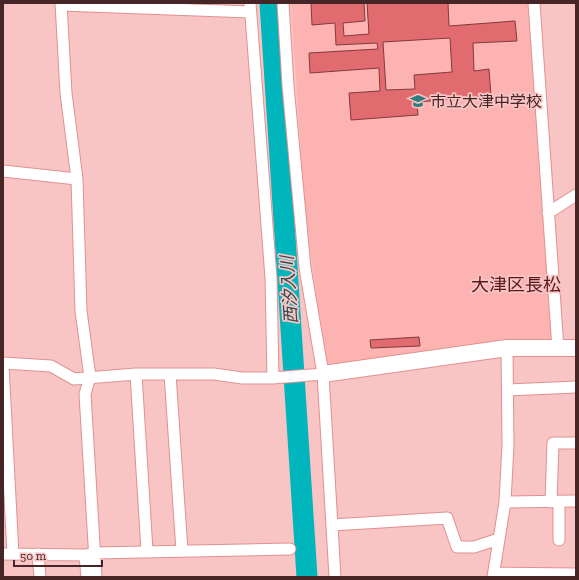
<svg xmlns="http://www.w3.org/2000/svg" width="579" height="580" viewBox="0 0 579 580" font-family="'Zilla Slab','Noto Sans JP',serif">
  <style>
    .built { fill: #fcb3b2 }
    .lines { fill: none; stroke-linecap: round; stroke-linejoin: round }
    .river { stroke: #00b5bc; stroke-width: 21 }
    .building { fill: #e26b6f; stroke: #813a3d; fill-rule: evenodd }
    .street-casing { stroke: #e19090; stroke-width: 13 }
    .secondary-casing { stroke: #e19090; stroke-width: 18 }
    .street { stroke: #fff; stroke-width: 11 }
    .secondary { stroke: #fff; stroke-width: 16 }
    .labels { text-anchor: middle; stroke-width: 3.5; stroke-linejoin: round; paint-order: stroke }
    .poi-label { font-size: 16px; fill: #452525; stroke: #f8c5c4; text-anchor: start }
    .water-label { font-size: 17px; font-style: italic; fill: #2e4c4d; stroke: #f8c5c4 }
    .quarter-label { font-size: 18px; fill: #5a171d; stroke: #f8c5c4 }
  </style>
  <rect width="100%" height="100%" fill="#f8c5c4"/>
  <path class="built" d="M291 3H532L553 340 551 342 331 365 324 359 304 199Z"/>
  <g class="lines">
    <path class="river" d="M270 3 307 577"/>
  </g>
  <path class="building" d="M311 3H364L365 21 343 23 344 36 369 34 367 3H448L449 26 515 21 517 41 473 43 474 71 489 69 491 96 417 102 418 115 351 120 349 93 380 91 379 68 310 73 309 53 378 49 377 43 336 45 335 23 312 25ZM450 38 452 72 414 75 415 89 386 90 383 42Z
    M419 337 420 346 371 348 370 340Z"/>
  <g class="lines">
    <g class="street-casing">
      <path id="street" d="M61 3 66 93 77 179 81 311 90 377 85 394 96 577
        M250 3 271 278 273 378
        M283 3 288 86 305 268 323 374 335 577
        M534 3 558 349
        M61 5 250 12
        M3 171 77 179
        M548 213 576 195
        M3 363 51 366 74 379 136 374H214L242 378H273L323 374
        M3 365 13 554
        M136 374 147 551
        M170 374 182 551
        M508 390 576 387
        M505 502 576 501
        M551 502 553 443H576
        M559 502V540
        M332 525 447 518 457 547H474L499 539
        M3 554 85 555 94 553 290 549
        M38 554 40 577
        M85 555 87 577
        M494 573 576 574
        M493 577 505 502 508 445 507 348"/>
    </g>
    <g class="secondary-casing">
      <path id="secondary" d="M323 374 507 348H576"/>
    </g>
    <use href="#street" class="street"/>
    <use href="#secondary" class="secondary"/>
  </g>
  <defs>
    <g id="school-bare" transform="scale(1.2)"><path d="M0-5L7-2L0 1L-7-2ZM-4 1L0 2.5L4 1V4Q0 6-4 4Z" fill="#327b7f" stroke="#f8c5c4" stroke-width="2.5" paint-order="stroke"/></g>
  </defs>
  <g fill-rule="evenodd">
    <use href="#school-bare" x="418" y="101"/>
  </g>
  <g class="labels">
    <g class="poi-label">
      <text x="430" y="107">市立大津中学校</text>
    </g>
    <g class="water-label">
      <text transform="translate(289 290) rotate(-94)" y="6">西汐入川</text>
    </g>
    <g class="quarter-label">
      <text x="516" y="291">大津区長松</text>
    </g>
  </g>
  <rect width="579" height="580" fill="none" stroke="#452525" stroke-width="8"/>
  <path d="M14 560v6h88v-6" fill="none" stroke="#452525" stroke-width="2"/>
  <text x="20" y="560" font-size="12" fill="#452525" stroke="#f8c5c4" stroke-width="3" paint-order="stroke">50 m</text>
</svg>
